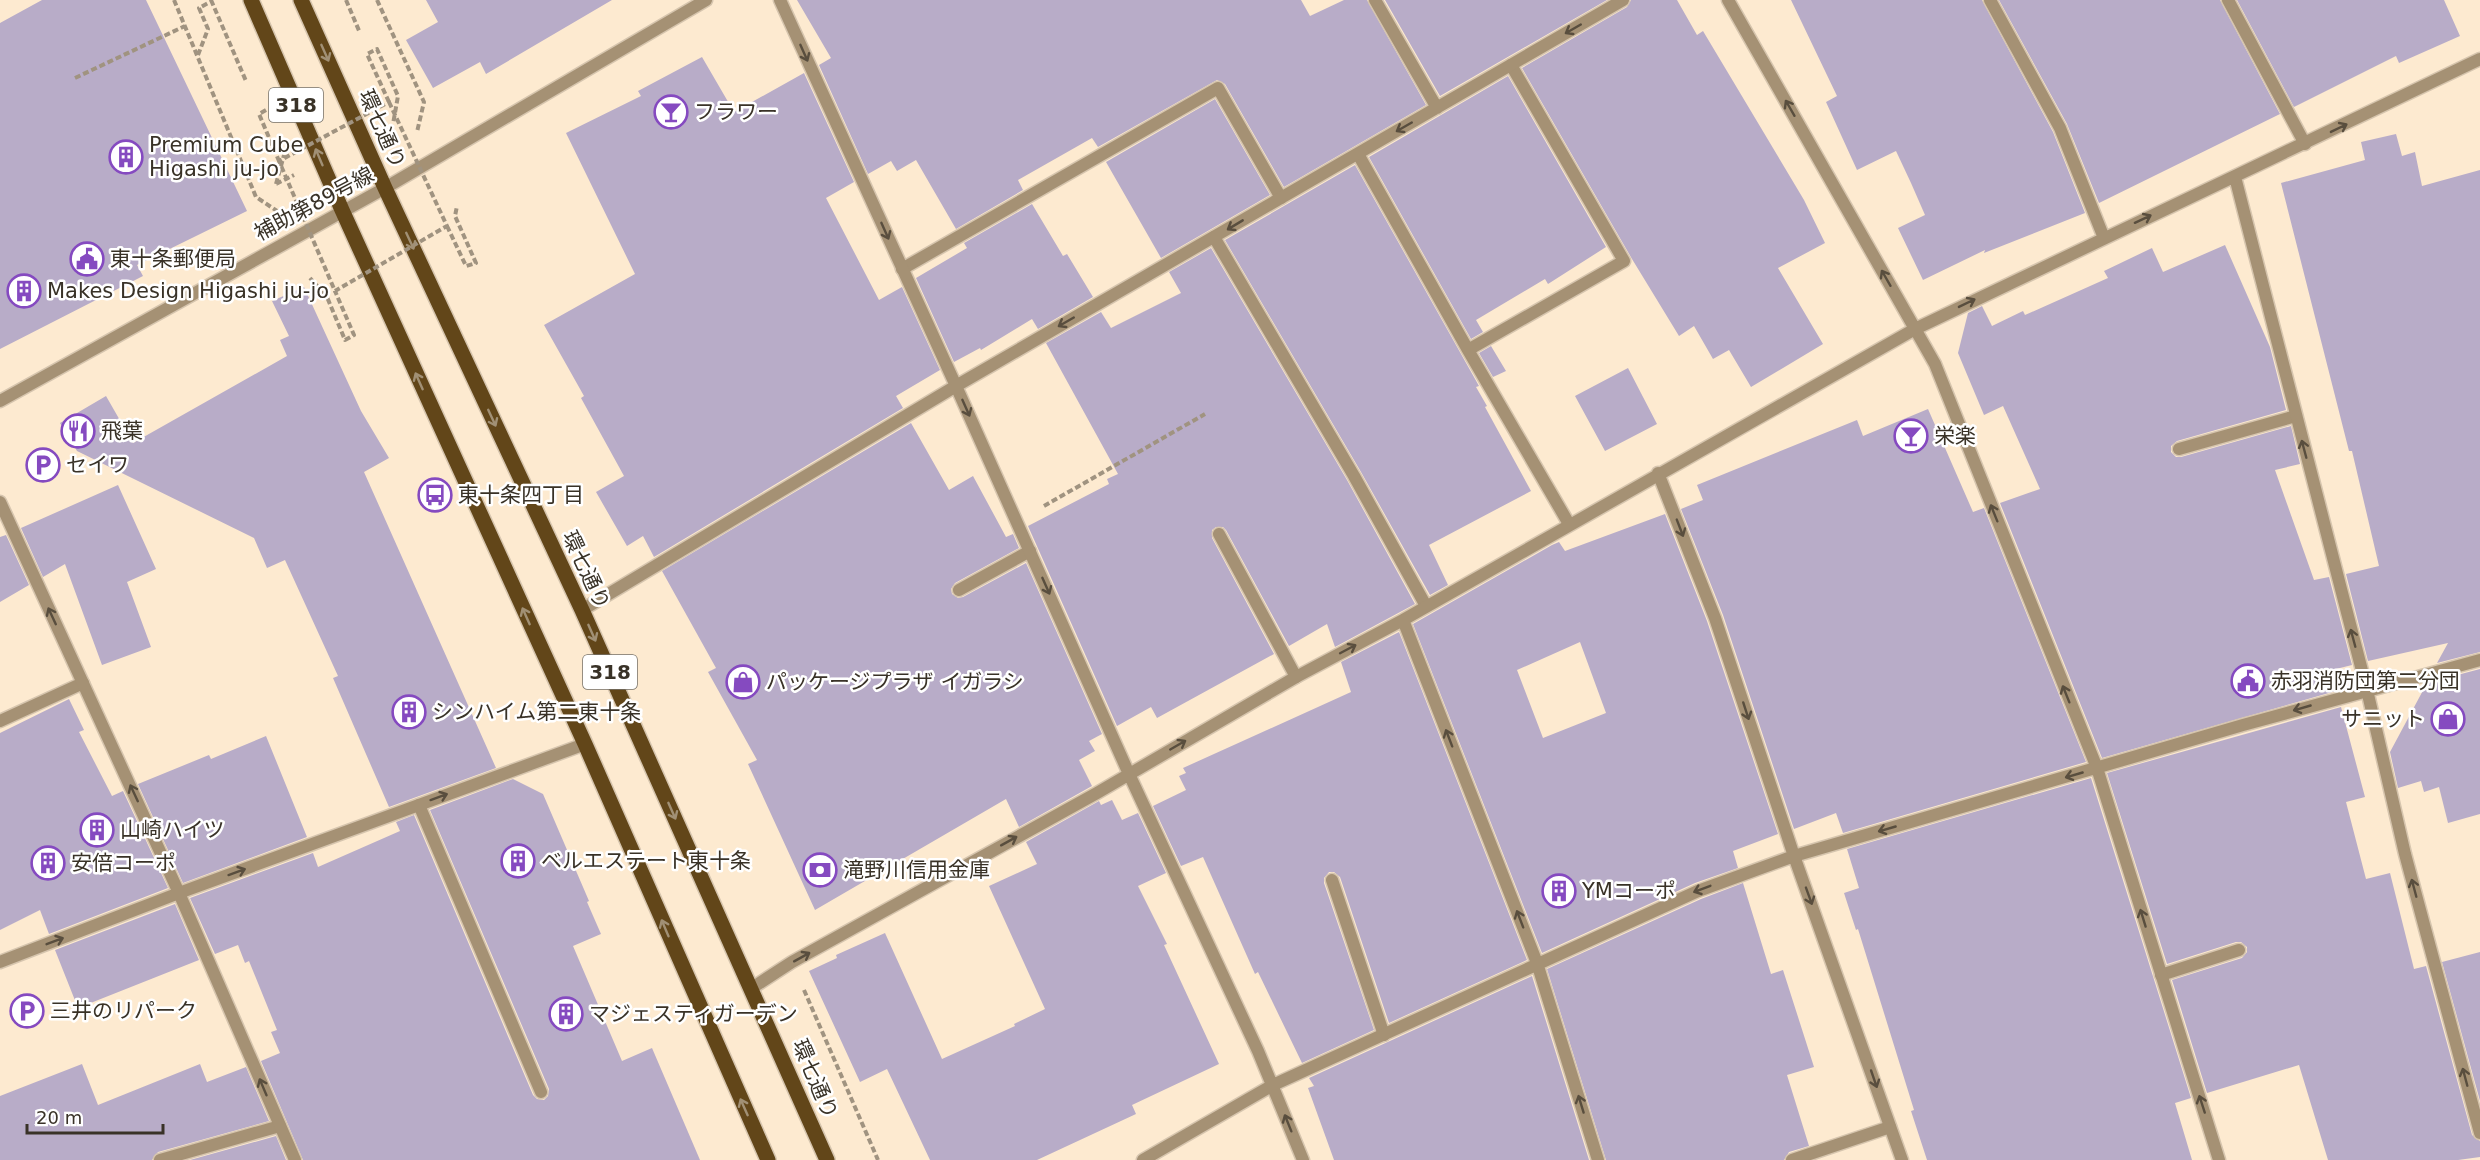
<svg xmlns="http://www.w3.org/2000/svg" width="2480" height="1160" viewBox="0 0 2480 1160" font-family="'DejaVu Sans','Noto Sans JP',sans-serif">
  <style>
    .building { fill: #b8acc8; fill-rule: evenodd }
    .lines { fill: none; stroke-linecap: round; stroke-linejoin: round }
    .service-casing { stroke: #d6c5ae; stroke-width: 15 }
    .minor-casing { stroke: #d6c5ae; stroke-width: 15 }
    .tertiary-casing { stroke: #d6c5ae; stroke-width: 15 }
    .primary-casing { stroke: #d6c5ae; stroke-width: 18 }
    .path { stroke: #a09380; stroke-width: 4; stroke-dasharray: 6 3; stroke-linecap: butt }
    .service { stroke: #a59174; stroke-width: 12 }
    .minor { stroke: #a59174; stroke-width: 12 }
    .tertiary { stroke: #a59174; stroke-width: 12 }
    .primary { stroke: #624619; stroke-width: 15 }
    .path-bridge { stroke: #a09380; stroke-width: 4; stroke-dasharray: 6 3; stroke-linecap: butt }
    .oneway { stroke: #594e3e }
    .oneway2 { stroke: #a19075 }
    .labels { text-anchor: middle; stroke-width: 5; stroke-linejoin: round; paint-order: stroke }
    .shield { fill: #fff; stroke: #747068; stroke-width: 1.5 }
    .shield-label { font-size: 20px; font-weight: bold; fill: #393227 }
    .poi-label { font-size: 21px; fill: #393227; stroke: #fff; text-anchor: start }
    .street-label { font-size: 21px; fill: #393227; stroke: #fff }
  </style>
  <rect width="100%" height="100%" fill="#fdead0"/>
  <path class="building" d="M42 0H146L247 211 137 265 143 276 0 349V23Z
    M426 0H612L486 74 480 62 433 88 406 40 438 22Z
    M797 0H1301L1310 16 1344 0H1367L1426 105 1284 187 1225 84 1217 80 1098 147 1092 138 1018 180 1023 190 956 229 916 160 897 171 891 161 868 174 819 65 831 58Z
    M1385 0H1607L1440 96Z
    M1631 0H1677L1697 35 1703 31 1804 200 1825 243 1778 268 1823 344 1751 387 1729 350 1713 359 1694 326 1679 336 1632 259 1522 68 1627 7Z
    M1791 0H1982L2053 132 2085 213 1984 253 1985 250 1923 280 1898 228 1925 215 1911 183 1896 151 1857 170 1826 102 1837 96Z
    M1999 0H2220L2280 114 2099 203 2067 124Z
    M2237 0H2444L2460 36 2399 63 2396 56 2294 107Z
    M702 57 734 112 804 73 854 182 826 198 879 300 902 287 940 370 896 396 903 408 654 557 643 536 627 546 596 492 624 476 581 398 584 396 544 325 635 274 566 133 641 96 638 91Z
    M1508 76 1606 247 1548 284 1545 279 1476 320 1483 332 1471 339 1369 157Z
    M1215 99 1270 195 1161 258 1106 162Z
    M2396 134 2402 156 2415 152 2422 186 2480 170V652L2437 663 2448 643 2368 661 2346 574 2379 566 2352 451H2349L2281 183 2365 160 2361 142Z
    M1355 165 1479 386 1476 387 1487 406 1485 407 1531 491 1429 545 1448 585 1430 595 1361 472 1225 240Z
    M1032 204 1063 256 1067 254 1093 297 1038 329 1032 319 981 350 980 348 954 362 916 278 967 248 964 243Z
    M2225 245 2270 347 2286 410 2177 441 2171 446V452L2176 457H2181L2291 426 2300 464 2275 470 2314 580 2329 577 2352 665 2336 669 2338 676 2333 678 2336 691 2102 758 2000 503 2040 489 2003 406 1984 415 1958 353 1968 313 1982 306 1992 326 2023 311 2025 315 2108 278 2104 271 2152 248 2163 272Z
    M1211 248 1347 480 1415 604 1335 647 1327 624 1289 646 1226 530 1223 527H1216L1212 530V538L1274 654 1157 718 1151 707 1117 726 1028 526 1109 484 1107 479 1118 474 1046 343 1101 312 1111 328 1181 293 1169 272Z
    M304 287 361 411 389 458 364 472 496 768 389 807 333 678 338 676 285 560 267 568 254 538 77 451 60 423 106 396 133 443 287 356 280 340 289 336 272 301Z
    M1491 346 1506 371 1493 377 1479 353Z
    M1628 368 1657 424 1605 451 1575 396Z
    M1928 409 1973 512 1984 508 2086 762 1843 833 1836 813 1794 829 1723 615 1681 509 1703 500 1697 485 1857 420 1863 436Z
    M911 423 949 490 973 476 1006 537 1013 534 1019 548 955 583 951 589 952 594 958 598 963 597 1026 563 1102 734 1089 741 1095 751 1079 760 1092 786 1019 827 1006 799 815 910 748 764 757 760 708 672 716 668 662 571Z
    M118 485 156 569 127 582 151 647 102 665 65 564 43 577 21 528Z
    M1665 514 1707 621 1778 834 1733 851 1738 868 1695 883 1542 953 1413 624 1552 545 1559 542 1565 551ZM1580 642 1606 713 1543 738 1517 670Z
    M6 535 29 585 0 602V537Z
    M1399 632 1527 960 1389 1023 1340 877 1334 872H1329L1324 878V883L1374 1030 1302 1063 1258 972 1255 974 1203 857 1181 866 1153 806 1186 790 1179 776 1186 773 1183 768 1351 692 1341 662Z
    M2480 669V814L2448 823 2439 787 2424 792 2421 781 2398 788 2390 752 2427 683Z
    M69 699 84 730 79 732 112 796 123 791 168 888 49 934 40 910 0 930V733Z
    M2341 707 2365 797 2346 802 2366 879 2390 873 2414 969 2426 966 2472 1135 2480 1141V1157L2458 1160H2328L2299 1065 2207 1093 2172 980 2242 958 2247 952V947L2241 942H2236L2167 964 2107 773Z
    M266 736 307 837 183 883 138 784 209 755 211 759Z
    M2091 778 2191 1098 2175 1103 2192 1160H1927L1911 1111 1914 1110 1858 929 1856 930 1844 893 1859 888 1847 849Z
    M513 779 543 794 589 901 587 902 601 934 573 946 622 1061 652 1048 700 1160H303L261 1061 280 1053 271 1032 277 1030 249 961 245 963 238 945 215 954 190 898 313 853 318 867 400 831 396 822 414 815 533 1095 537 1099 544 1100 548 1096 549 1089 430 810Z
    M1112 800 1122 820 1138 813 1166 873 1138 886 1167 944 1164 945 1219 1064 1132 1105 1136 1114 1037 1160H930L887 1069 860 1082 809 971 837 958 836 955 885 933 942 1059 1015 1026 1014 1024 1045 1009 989 886 1037 864 1026 842 1099 801 1101 805Z
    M1743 883 1771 974 1783 970 1814 1067 1787 1075 1809 1146 1789 1152 1784 1160H1606L1547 969 1701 899Z
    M175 904 199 960 78 1008 55 950Z
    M2480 952V1101L2442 962Z
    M1532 976 1589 1160H1334L1308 1088 1314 1086 1309 1078Z
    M82 1064 98 1105 200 1064 207 1082 246 1067 269 1121 158 1152 152 1160H0V1096Z
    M276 1136 286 1160H190Z"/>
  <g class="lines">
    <g class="service-casing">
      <path id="service" d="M2228 0 2305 144
        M1358 154 1468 350 1569 524
        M1214 237 1354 476 1426 606
        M902 269 1218 88 1281 198
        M1468 350 1624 261 1511 65
        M2179 449 2296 416
        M1219 534 1296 677
        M959 590 1030 551
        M0 721 83 683
        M419 805 541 1092
        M1332 880 1384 1035
        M2161 975 2239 950
        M160 1160 280 1126
        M1792 1160 1890 1127"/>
    </g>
    <g class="minor-casing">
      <path id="minor" d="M780 0 956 386 1129 774 1258 1051 1303 1160
        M1375 0 1437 108
        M1728 0 1935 364 2097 768 2219 1160
        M1990 0 2060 128 2104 238
        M2235 177 2367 690 2405 854 2480 1133
        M1658 473 1715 618 1794 856 1902 1160
        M0 502 179 893 295 1160
        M582 610 956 386 1623 0
        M1403 620 1537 963 1598 1160
        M0 962 179 893 585 744
        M752 988 792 962 1097 793 1296 677 1403 620 1915 329 2480 59
        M1143 1160 1273 1085 1698 891 1794 856 2243 725 2480 660"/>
    </g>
    <g class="tertiary-casing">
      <path id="tertiary" d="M0 401 385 188 706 0"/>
    </g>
    <g class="primary-casing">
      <path id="primary" d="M251 0 342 210 585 744 768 1160
        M301 0 385 188 582 610 827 1160"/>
    </g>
    <path class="path" d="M174 0 256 197 277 211
      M211 0 246 81
      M346 0 360 33
      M377 0 424 102 417 132
      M198 55 208 29 199 8 212 1
      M75 78 185 26
      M389 102 367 54 377 49 398 96 393 124
      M266 110 259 114 279 161
      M276 184 294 175
      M276 184 284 155
      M447 226 466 266 476 263 455 216 457 206
      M310 278 327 297 345 340 354 335 335 291
      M1044 506 1205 414
      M804 990 878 1160"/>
    <use href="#service" class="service"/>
    <use href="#minor" class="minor"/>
    <use href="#tertiary" class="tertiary"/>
    <use href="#primary" class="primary"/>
    <path class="path-bridge" d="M389 102 447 226 335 291 279 161Z"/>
  </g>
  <defs><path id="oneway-shaft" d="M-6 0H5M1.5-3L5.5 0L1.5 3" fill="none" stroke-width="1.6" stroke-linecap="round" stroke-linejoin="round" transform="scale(1.5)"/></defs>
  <g class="oneway">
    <use href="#oneway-shaft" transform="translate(1573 29) rotate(150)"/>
    <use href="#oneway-shaft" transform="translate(804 53) rotate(66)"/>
    <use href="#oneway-shaft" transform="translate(1790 108) rotate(-120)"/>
    <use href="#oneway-shaft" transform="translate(1404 127) rotate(150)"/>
    <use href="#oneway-shaft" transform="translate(2339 128) rotate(-26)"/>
    <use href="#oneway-shaft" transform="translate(2143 219) rotate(-25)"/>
    <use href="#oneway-shaft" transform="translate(1235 225) rotate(149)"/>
    <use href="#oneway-shaft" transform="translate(885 231) rotate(66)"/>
    <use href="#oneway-shaft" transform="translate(1886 278) rotate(-120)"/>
    <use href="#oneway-shaft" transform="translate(1967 303) rotate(-26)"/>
    <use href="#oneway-shaft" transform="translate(1066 322) rotate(150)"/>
    <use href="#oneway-shaft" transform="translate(966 408) rotate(66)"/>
    <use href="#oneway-shaft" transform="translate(2304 449) rotate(-105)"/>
    <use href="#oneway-shaft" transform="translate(1994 513) rotate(-112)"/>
    <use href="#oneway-shaft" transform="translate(1680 528) rotate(69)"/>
    <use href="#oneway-shaft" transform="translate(1046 586) rotate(66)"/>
    <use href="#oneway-shaft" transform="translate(52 616) rotate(-115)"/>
    <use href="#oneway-shaft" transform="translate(2353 638) rotate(-105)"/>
    <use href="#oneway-shaft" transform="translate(1348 649) rotate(-28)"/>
    <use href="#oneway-shaft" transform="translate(2066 694) rotate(-112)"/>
    <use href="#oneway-shaft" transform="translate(2302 708) rotate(164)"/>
    <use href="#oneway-shaft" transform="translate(1746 711) rotate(72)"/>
    <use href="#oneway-shaft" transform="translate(1449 738) rotate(-111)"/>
    <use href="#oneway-shaft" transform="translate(1178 745) rotate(-30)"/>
    <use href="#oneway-shaft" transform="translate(2074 775) rotate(164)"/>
    <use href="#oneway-shaft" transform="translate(134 793) rotate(-115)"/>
    <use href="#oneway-shaft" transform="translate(439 797) rotate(-20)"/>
    <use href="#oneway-shaft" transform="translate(1887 829) rotate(164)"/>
    <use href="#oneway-shaft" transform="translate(1009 841) rotate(-29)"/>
    <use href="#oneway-shaft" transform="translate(237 872) rotate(-20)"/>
    <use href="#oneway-shaft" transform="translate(2414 888) rotate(-105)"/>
    <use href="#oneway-shaft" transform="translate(1702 889) rotate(159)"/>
    <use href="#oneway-shaft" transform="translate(1809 896) rotate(70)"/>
    <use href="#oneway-shaft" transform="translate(2143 918) rotate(-107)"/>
    <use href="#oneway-shaft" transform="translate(1520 919) rotate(-111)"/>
    <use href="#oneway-shaft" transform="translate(55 941) rotate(-21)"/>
    <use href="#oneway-shaft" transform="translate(802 957) rotate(-29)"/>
    <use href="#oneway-shaft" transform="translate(2465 1077) rotate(-105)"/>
    <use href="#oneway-shaft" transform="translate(1874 1079) rotate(71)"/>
    <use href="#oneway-shaft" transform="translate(263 1087) rotate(-113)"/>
    <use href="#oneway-shaft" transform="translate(1581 1104) rotate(-107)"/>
    <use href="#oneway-shaft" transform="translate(2202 1104) rotate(-108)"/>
    <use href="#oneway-shaft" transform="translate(1288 1123) rotate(-112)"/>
  </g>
  <g class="oneway2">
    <use href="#oneway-shaft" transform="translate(325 53) rotate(66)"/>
    <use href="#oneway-shaft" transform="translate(319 157) rotate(-113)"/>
    <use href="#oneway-shaft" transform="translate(410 241) rotate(65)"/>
    <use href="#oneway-shaft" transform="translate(419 381) rotate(-114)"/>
    <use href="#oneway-shaft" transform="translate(492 418) rotate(65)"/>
    <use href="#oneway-shaft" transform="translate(526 616) rotate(-114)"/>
    <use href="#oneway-shaft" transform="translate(592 633) rotate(66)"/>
    <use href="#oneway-shaft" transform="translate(672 811) rotate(66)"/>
    <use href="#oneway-shaft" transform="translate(665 928) rotate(-113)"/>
    <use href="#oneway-shaft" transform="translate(744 1107) rotate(-114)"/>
  </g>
  <defs>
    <g id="bar-ring" transform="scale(1.725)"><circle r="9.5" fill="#fff" stroke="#854ac0" stroke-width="1.5"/><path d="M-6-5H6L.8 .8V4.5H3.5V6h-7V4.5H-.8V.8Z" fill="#854ac0"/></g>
    <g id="building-ring" transform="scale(1.725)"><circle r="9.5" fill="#fff" stroke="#854ac0" stroke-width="1.5"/><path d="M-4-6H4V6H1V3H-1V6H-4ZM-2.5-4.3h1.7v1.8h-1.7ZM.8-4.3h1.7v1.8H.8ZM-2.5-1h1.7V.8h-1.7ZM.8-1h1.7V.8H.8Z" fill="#854ac0"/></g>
    <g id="civic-ring" transform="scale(1.725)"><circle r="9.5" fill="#fff" stroke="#854ac0" stroke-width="1.5"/><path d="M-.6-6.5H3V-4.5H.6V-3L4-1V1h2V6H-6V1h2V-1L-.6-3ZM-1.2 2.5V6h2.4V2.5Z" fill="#854ac0"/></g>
    <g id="restaurant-ring" transform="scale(1.725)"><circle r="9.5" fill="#fff" stroke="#854ac0" stroke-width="1.5"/><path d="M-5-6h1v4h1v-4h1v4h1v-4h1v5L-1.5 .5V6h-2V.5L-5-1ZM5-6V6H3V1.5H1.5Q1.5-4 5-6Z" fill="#854ac0"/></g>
    <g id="parking-ring" transform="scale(1.725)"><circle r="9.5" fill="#fff" stroke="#854ac0" stroke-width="1.5"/><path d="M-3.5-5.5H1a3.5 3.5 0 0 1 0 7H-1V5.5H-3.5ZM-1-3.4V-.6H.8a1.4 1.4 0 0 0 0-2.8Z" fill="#854ac0"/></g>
    <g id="bus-ring" transform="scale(1.725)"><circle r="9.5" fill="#fff" stroke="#854ac0" stroke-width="1.5"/><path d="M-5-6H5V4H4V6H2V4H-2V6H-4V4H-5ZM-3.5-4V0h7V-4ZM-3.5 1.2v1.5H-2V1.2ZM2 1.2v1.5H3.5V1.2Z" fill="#854ac0"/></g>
    <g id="shop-ring" transform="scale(1.725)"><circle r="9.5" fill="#fff" stroke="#854ac0" stroke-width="1.5"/><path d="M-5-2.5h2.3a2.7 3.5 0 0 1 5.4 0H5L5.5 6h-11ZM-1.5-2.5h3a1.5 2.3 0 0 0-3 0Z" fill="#854ac0"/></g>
    <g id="bank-ring" transform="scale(1.725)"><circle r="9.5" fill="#fff" stroke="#854ac0" stroke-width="1.5"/><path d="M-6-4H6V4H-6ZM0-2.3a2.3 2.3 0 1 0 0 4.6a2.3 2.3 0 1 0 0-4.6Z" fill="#854ac0"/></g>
  </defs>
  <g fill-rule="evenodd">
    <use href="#bar-ring" x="671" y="112"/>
    <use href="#building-ring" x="126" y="157"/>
    <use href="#civic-ring" x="87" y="259"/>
    <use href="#building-ring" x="24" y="291"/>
    <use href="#restaurant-ring" x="78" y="431"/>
    <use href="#bar-ring" x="1911" y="436"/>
    <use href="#parking-ring" x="43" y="465"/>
    <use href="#bus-ring" x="435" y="495"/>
    <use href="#civic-ring" x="2248" y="681"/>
    <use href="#shop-ring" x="743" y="682"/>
    <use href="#building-ring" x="409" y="712"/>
    <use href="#shop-ring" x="2448" y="719"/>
    <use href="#building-ring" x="97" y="830"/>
    <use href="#building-ring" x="518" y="861"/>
    <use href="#building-ring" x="48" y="863"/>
    <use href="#bank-ring" x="820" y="870"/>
    <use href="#building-ring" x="1559" y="891"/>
    <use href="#parking-ring" x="27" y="1011"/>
    <use href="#building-ring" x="566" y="1014"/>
  </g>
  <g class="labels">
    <g class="shield">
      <rect x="269" y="88" width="54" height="34" rx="4.5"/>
      <rect x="583" y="655" width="54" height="34" rx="4.5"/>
    </g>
    <g class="shield-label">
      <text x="296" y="112">318</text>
      <text x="610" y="679">318</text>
    </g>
    <g class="poi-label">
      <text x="694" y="119">フラワー</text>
      <text x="149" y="152">Premium Cube<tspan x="149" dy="24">Higashi ju-jo</tspan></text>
      <text x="110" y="266">東十条郵便局</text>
      <text x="47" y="298">Makes Design Higashi ju-jo</text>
      <text x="101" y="438">飛葉</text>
      <text x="1934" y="443">栄楽</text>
      <text x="66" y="472">セイワ</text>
      <text x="458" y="502">東十条四丁目</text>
      <text x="2271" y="688">赤羽消防団第二分団</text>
      <text x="766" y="689">パッケージプラザ イガラシ</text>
      <text x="432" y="719">シンハイム第二東十条</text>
      <text x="2425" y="726" text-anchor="end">サニット</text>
      <text x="120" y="837">山崎ハイツ</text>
      <text x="541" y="868">ベルエステート東十条</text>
      <text x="71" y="870">安倍コーポ</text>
      <text x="843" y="877">滝野川信用金庫</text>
      <text x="1582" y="898">YMコーポ</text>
      <text x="50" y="1018">三井のリパーク</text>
      <text x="589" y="1021">マジェスティガーデン</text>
    </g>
    <g class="street-label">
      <text transform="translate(382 129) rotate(66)" y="7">環七通り</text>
      <text transform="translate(314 204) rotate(-28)" y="7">補助第89号線</text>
      <text transform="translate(586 570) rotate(65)" y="7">環七通り</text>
      <text transform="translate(815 1079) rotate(67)" y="7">環七通り</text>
    </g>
  </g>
  <path d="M27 1124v9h136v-9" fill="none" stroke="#393227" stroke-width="3"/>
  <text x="36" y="1124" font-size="18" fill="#393227" stroke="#ffffff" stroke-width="4.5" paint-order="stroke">20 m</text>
</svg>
